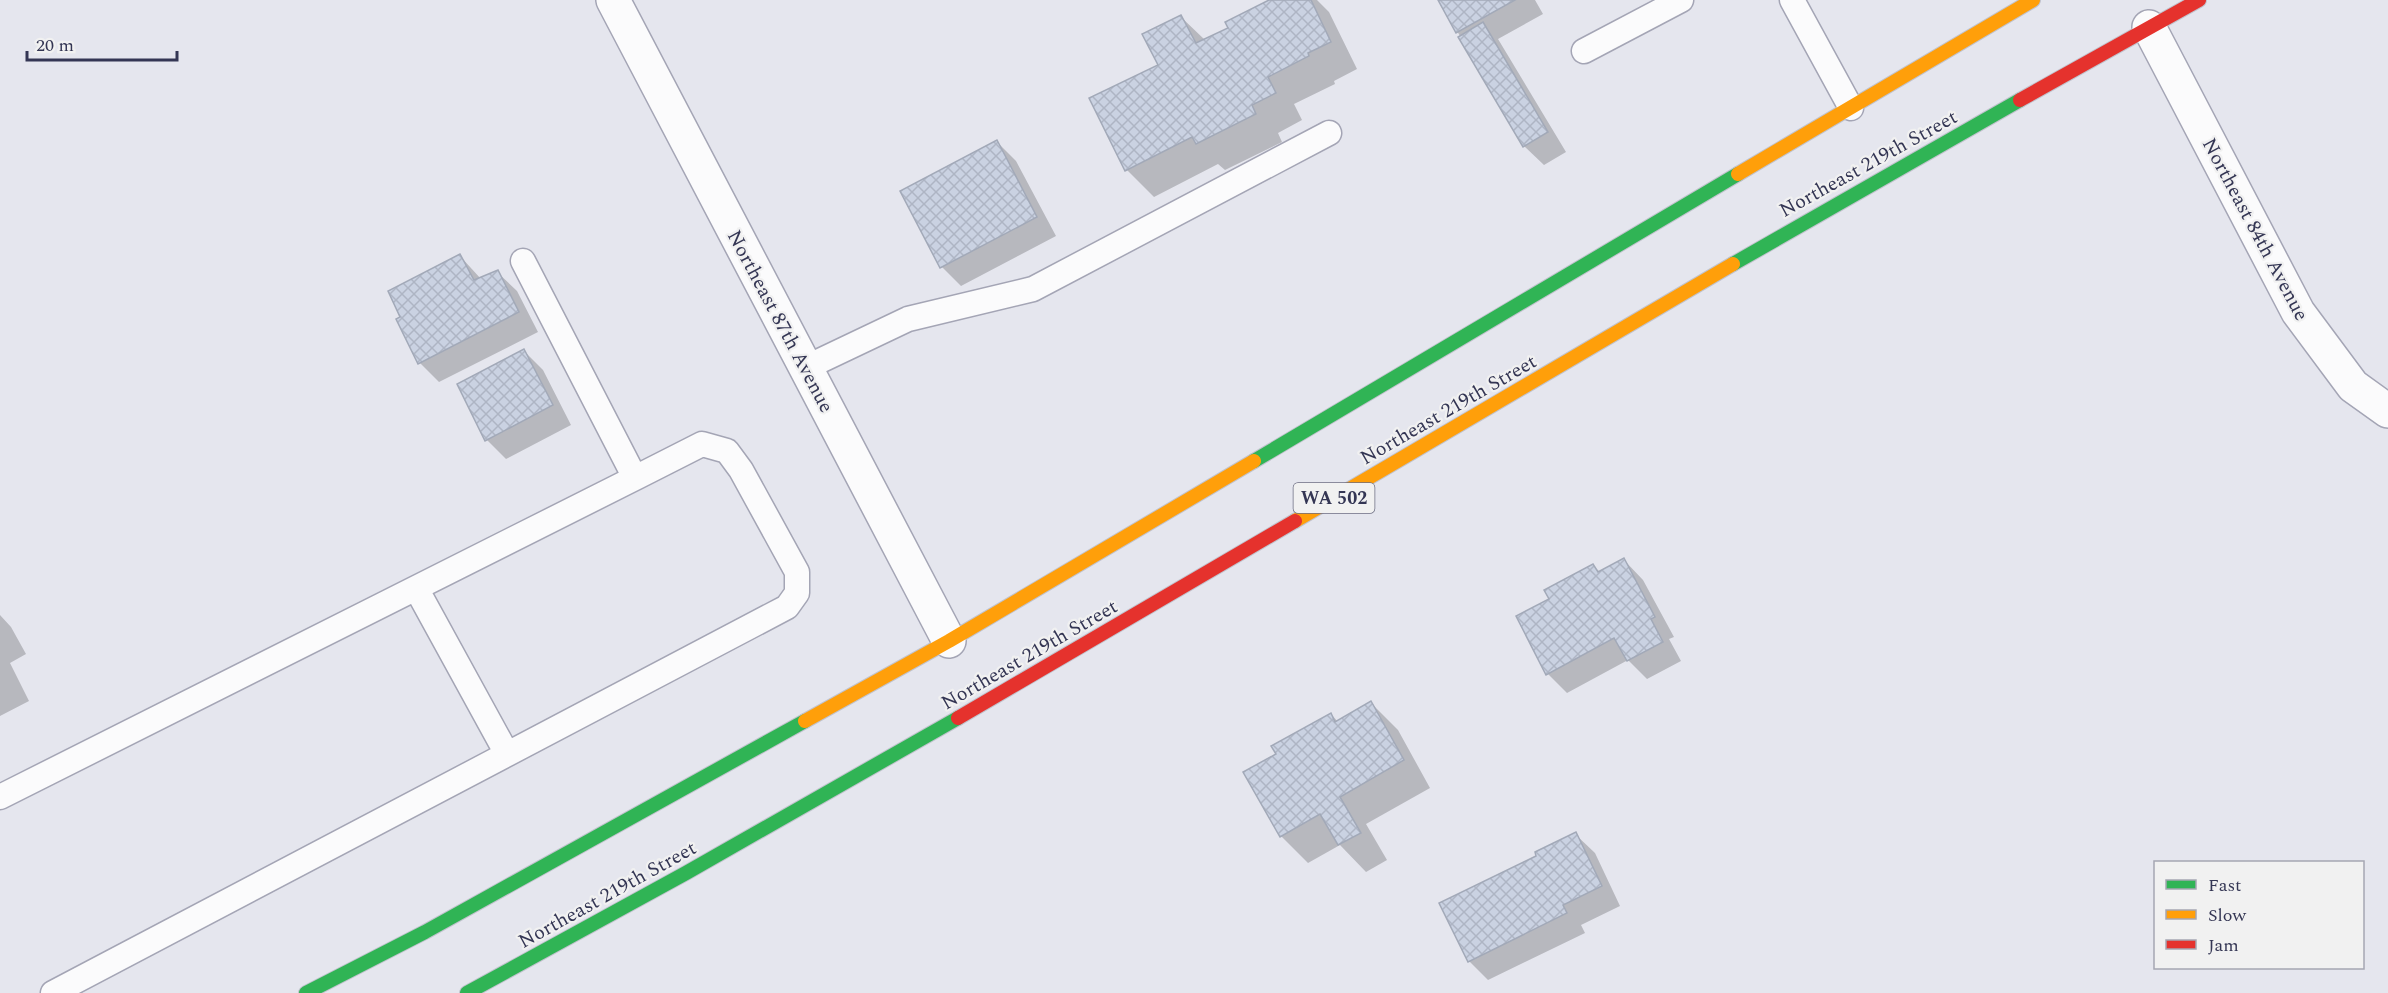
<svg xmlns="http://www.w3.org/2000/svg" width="2388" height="993" viewBox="0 0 2388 993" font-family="Spectral,serif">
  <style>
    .shadow { fill: #0003 }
    .building { fill: url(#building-cross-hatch); stroke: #a2a9b8; stroke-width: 1.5 }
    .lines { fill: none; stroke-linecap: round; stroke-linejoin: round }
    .lane-casing { stroke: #a4a5b5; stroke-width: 27 }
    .street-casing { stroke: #a4a5b5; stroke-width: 36 }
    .fast-casing { stroke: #c1c3cd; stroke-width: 16 }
    .slow-casing { stroke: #c1c3cd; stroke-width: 16 }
    .jam-casing { stroke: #c1c3cd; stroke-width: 16 }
    .lane { stroke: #fbfbfc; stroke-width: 24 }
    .street { stroke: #fbfbfc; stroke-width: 33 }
    .fast { stroke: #30b455; stroke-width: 14 }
    .slow { stroke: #ff9f0a; stroke-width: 14 }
    .jam { stroke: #e5322d; stroke-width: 14 }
    .labels { text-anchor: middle; stroke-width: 4.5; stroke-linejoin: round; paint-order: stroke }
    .shield { fill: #f1f1f1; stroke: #6d6e83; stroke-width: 1.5 }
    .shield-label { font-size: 18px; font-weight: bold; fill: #343654 }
    .street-label { font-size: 20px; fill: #343654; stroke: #f1f1f1 }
  </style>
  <defs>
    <pattern id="building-cross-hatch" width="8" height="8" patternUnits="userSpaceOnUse" patternTransform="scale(1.5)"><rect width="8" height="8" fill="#cad2e2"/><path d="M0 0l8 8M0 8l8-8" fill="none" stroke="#aeb5c4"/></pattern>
  </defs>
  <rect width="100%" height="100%" fill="#e5e6ee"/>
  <path class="shadow" d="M1272 0H1317L1329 12 1357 69 1334 81 1335 84 1294 104 1302 120 1278 133 1282 142 1225 170 1218 164 1154 197 1127 170 1160 65 1181 17 1205 40 1230 28Z
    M1439 0H1535L1543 14 1498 39 1566 152 1544 165 1524 146Z
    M997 142 1016 161 1056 236 961 286 942 267Z
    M460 256 481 279 497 272 517 291 538 332 439 382 420 363Z
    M524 351 543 370 571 425 506 459 487 440Z
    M1624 560 1643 580 1674 637 1669 639 1681 661 1647 679 1628 660 1567 693 1548 674 1551 599 1593 566 1600 572Z
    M0 615 11 627 26 654 10 663 29 701 0 716Z
    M1371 703 1398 730 1430 788 1366 824 1387 860 1366 872 1340 845 1308 863 1281 836 1278 755 1331 714 1338 722Z
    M1575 834 1595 853 1620 906 1581 925 1585 933 1488 980 1469 961 1538 857Z"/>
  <path class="building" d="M1269 0H1311L1331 42 1308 53 1309 56 1268 77 1276 93 1252 105 1256 114 1196 144 1192 137 1125 171 1089 98 1158 65 1142 34 1181 15 1196 43 1228 28 1225 22Z
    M1438 0H1515L1456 33Z
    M1483 22 1548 132 1523 147 1458 37Z
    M997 140 1037 217 940 268 900 191Z
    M460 254 474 280 498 270 519 312 418 364 396 319 400 317 388 291Z
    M524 349 553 405 485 441 457 384Z
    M1624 558 1655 617 1651 619 1663 642 1627 661 1614 638 1546 675 1516 616 1549 599 1544 590 1593 564 1598 572Z
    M1371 701 1404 760 1340 797 1361 833 1338 845 1320 814 1280 837 1243 772 1276 754 1271 746 1331 713 1335 722Z
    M1576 832 1602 886 1563 905 1567 913 1468 962 1439 903 1536 856 1535 852Z"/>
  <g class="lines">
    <g class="lane-casing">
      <path id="lane" d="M1792 0 1851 108
        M1584 51 1681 0
        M805 368 908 319 1033 289 1329 133
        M416 588 507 754
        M0 797 635 478 523 261
        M53 993 787 607 797 593V572L741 470 727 451 702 444 635 478"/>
    </g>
    <g class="street-casing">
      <path id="street" d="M613 0 949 641
        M2149 27 2298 312 2353 386 2388 411"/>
    </g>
    <g class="fast-casing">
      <path id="fast" d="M1733 264 2020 100
        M1254 461 1738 174
        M306 993 425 932 805 721
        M467 993 686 873 958 718"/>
    </g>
    <g class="slow-casing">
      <path id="slow" d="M1738 174 2033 0
        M1295 521 1733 264
        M805 721 949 641 1254 461"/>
    </g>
    <g class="jam-casing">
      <path id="jam" d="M2020 100 2199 0
        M958 718 1295 521"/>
    </g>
    <use href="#lane" class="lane"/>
    <use href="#street" class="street"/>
    <use href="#fast" class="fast"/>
    <use href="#slow" class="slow"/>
    <use href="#jam" class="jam"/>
  </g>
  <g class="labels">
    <rect class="shield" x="1293.5" y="483" width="81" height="30" rx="4.5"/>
    <g class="shield-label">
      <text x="1334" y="504">WA 502</text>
    </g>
    <g class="street-label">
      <text transform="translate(1868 163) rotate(-29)" y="7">Northeast 219th Street</text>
      <text transform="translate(2256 229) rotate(62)" y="7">Northeast 84th Avenue</text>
      <text transform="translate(781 321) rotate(62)" y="7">Northeast 87th Avenue</text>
      <text transform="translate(1448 409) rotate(-30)" y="7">Northeast 219th Street</text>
      <text transform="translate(1029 654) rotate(-30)" y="7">Northeast 219th Street</text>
      <text transform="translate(607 894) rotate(-29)" y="7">Northeast 219th Street</text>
    </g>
  </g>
  <rect x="2154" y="861" width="210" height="108" fill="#f1f1f1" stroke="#a5a6b2" stroke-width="1.5"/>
  <rect x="2166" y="880" width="30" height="9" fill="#30b455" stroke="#a5a6b2" stroke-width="1.5"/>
  <text x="2208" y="891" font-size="18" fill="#343654">Fast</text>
  <rect x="2166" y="910" width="30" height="9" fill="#ff9f0a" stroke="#a5a6b2" stroke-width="1.5"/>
  <text x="2208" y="921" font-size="18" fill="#343654">Slow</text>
  <rect x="2166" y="940" width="30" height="9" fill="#e5322d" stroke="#a5a6b2" stroke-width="1.5"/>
  <text x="2208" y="951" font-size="18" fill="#343654">Jam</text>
  <path d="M27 51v9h150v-9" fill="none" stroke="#343654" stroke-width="3"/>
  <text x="36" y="51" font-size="18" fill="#343654" stroke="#f1f1f1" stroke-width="4.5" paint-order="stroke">20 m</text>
</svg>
